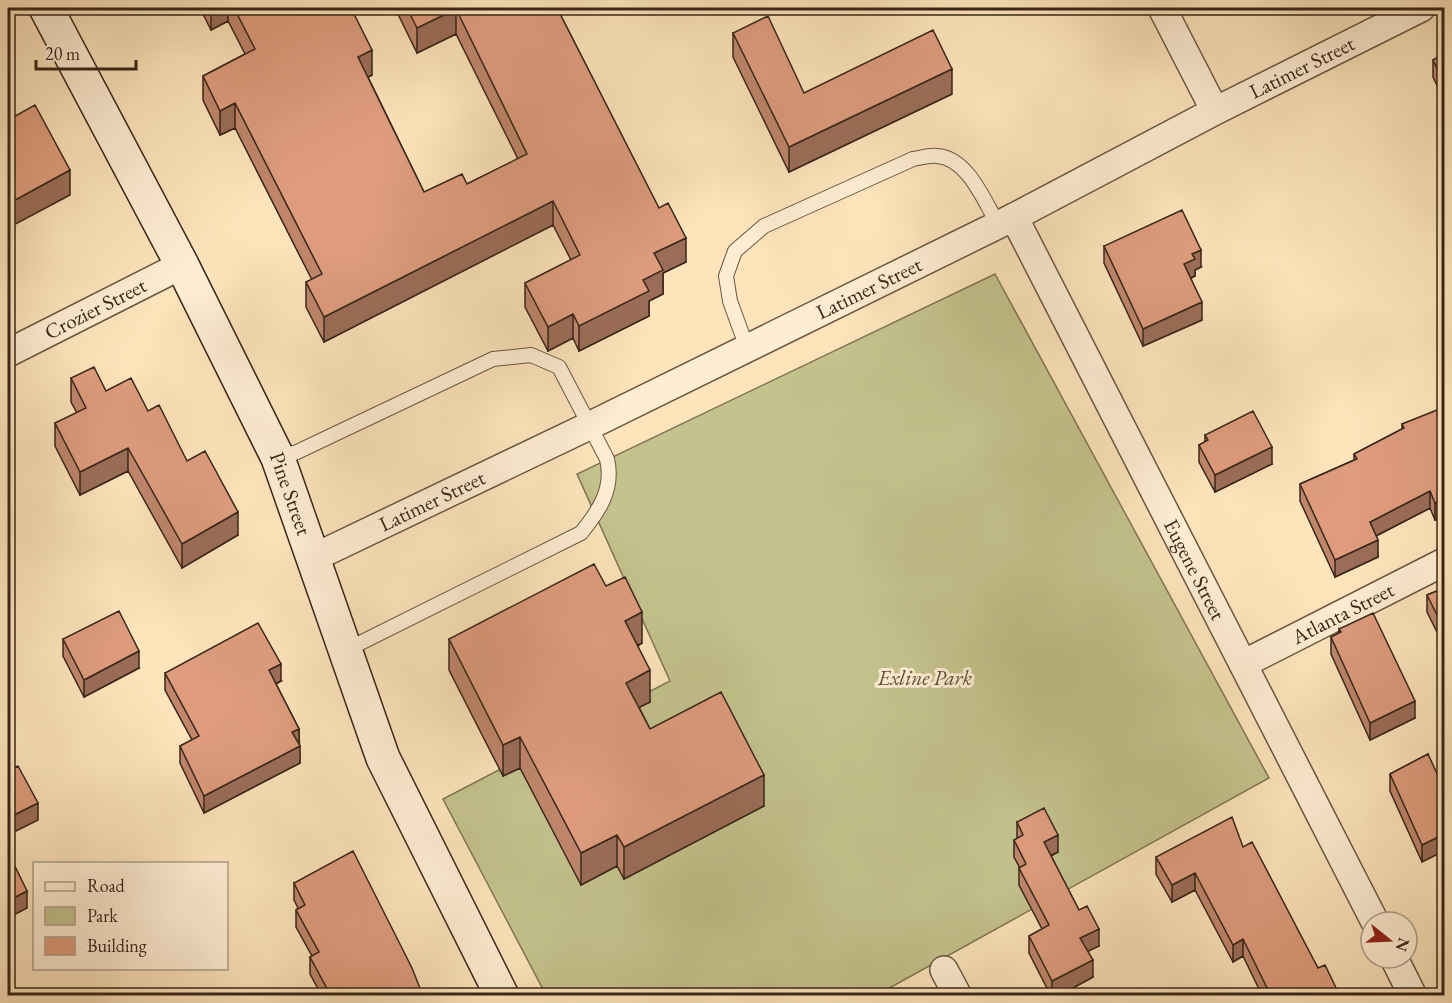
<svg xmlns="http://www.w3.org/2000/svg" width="1452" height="1003" viewBox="0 0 1452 1003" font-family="'EB Garamond',serif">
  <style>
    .green { fill: #c4c38d; stroke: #7e7454; stroke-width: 1.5 }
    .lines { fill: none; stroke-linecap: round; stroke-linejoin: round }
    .lane-casing { stroke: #695642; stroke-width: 16 }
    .street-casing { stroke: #695642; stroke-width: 30 }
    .secondary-casing { stroke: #38261a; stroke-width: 36 }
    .lane { stroke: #feedd3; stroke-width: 14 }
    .street { stroke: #feedd3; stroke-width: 27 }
    .secondary { stroke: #feedd3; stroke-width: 33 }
    .wall { fill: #bf866c; stroke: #38261a; stroke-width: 1.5 }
    .shaded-wall { fill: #9b6d58; stroke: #38261a; stroke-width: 1.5 }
    .building { fill: #de9c7d; stroke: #38261a; stroke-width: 1.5 }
    .labels { text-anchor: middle; stroke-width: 6; stroke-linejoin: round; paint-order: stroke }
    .street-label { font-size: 21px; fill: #38261a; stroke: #feedd3 }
    .park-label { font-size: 21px; font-style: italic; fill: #5b4d37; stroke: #feedd3 }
  </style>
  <rect width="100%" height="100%" fill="#fde4bb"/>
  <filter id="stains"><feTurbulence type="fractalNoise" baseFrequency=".00333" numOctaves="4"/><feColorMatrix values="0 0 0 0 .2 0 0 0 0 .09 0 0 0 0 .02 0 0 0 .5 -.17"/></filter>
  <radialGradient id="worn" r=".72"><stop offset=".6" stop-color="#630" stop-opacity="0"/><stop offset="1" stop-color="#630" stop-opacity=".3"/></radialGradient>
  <path class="green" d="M995 274 1269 778 875 996 546 995 443 799 670 681 577 474Z"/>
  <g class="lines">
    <g class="lane-casing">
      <path id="lane" d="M747 348 730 301 726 276 735 251 764 226 913 159C920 158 929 155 937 156 968 158 984 201 998 224
        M278 458 297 452 493 359 531 355 559 367 607 459C614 489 599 511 581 533L344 651"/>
    </g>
    <g class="street-casing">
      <g id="street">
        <path d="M1162 8 1215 111"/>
        <path id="s1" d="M1014 217 1375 922"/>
        <path id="s2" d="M8 353 182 265"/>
        <path id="s3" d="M313 558 591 425 1014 217 1215 111 1421 8"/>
        <path id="s4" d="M1243 664 1444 562"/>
        <path d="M1394 958 1413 996"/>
        <path d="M944 970 958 996"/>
      </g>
    </g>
    <g class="secondary-casing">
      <g id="secondary">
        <path id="s5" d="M46 8 182 265 278 458 383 758 502 996"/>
      </g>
    </g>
    <use href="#lane" class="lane"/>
    <use href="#street" class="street"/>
    <use href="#secondary" class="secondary"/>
  </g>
  <path class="wall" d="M200 8H351L372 75 368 77 424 192 467 184 518 159 456 34 417 53 395 8H557L686 262 663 273V294L649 301V316L579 351 573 338 548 351 525 307V283L571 260 553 225 324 342 306 307V282L312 280 235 128 220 135 203 100V76L245 54 228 21 211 30Z
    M733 33 804 93 952 94 789 172 733 57Z
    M1444 54V100L1433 77V60Z
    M1104 246 1201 267 1195 270V276L1191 278 1202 320 1143 346 1104 263Z
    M71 378 106 391 148 411 187 461 238 535 182 568 128 471 80 495 55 446V423L77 413 71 402Z
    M1444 413V517L1435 520 1430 508 1376 536 1378 557 1335 577 1300 501V484L1354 460V454L1402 429V424Z
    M1205 435 1272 464 1215 492 1199 462V445L1205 442Z
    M606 586 642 643 638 646 650 702 639 707 650 729 764 806 624 879 617 866 581 885 520 768 503 776 449 670V639Z
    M1444 588V646L1427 612V595Z
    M1339 629 1415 718 1370 740 1331 654V637L1339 633Z
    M63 639 139 668 84 697 63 656Z
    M165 673 281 681 276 684 299 729 300 763 204 813 180 763V746L192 740 165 690Z
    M1428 754 1422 862 1390 791V774Z
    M1017 822 1058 852 1051 856 1079 910 1099 946 1088 951 1093 977 1058 996H1051L1029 953V936L1042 929 1019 885V868H1020L1014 857V840L1017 839Z
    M1243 847 1318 968 1339 996 1261 993 1243 956 1233 962 1195 890 1172 902 1156 874V857Z
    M294 883 423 996H322L310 974V957L312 956 296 927V910L298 908 294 900Z"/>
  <path class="shaded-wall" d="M211 8H228V21L211 30Z
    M456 9V34L417 53V28Z
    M372 50V75L358 82V57Z
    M952 69V94L789 172V147Z
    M235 103V128L220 135V111Z
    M70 170V195L8 228V204Z
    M553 201V225L324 342V317Z
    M686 238V262L663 273V294L649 301V316L579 351V326L643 280 654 253Z
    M1201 250V267L1195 270V276L1184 281V264L1192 254Z
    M1202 302V320L1143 346V329Z
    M573 314V338L548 351V327Z
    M1272 447V464L1215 492V475Z
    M128 448V471L80 495V472Z
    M1430 491V508L1370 539V522Z
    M1444 500V517L1435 520V503Z
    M238 512V535L182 568V544Z
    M1378 540V557L1335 577V560Z
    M642 612V643L625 652V621Z
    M139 651V668L84 697V680Z
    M281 664V681L269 687V670Z
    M650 670V702L626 714V683Z
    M1415 701V718L1370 740V723Z
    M299 729V746L292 732Z
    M520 737V768L503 776V745Z
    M300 746V763L204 813V796Z
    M764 775V806L624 879V847Z
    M38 803V820L8 835V818Z
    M1444 834V851L1422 862V845Z
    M617 835V866L581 885V853Z
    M1058 835V852L1044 859V842Z
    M1195 873V890L1172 902V885Z
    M27 891V908L8 918V901Z
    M1099 929V946L1080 955V938Z
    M1243 939V956L1233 962V945Z
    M1093 960V977L1058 996H1052V981Z"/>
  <path class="building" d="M234 8H351L372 50 358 57 424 192 462 174 467 184 527 154 456 9 417 28 407 8H557L659 208 668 203 686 238 654 253 663 270 643 280 649 291 579 326 573 314 548 327 525 283 580 255 553 201 324 317 306 282 322 274 235 103 220 111 203 76 255 49Z
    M768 16 804 93 933 30 952 69 789 147 733 33Z
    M1444 54V83L1433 60Z
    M35 105 70 170 8 204V120Z
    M1182 210 1201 250 1192 254 1195 259 1184 264 1202 302 1143 329 1104 246Z
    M94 367 106 391 131 378 148 411 159 405 187 461 205 451 238 512 182 544 128 448 80 472 55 423 86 408 71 378Z
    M1442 408 1444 413V500L1435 503 1430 491 1370 522 1378 540 1335 560 1300 484 1357 459 1354 454 1404 428 1402 424Z
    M1253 411 1272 447 1215 475 1199 445 1208 440 1205 435Z
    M594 564 606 586 625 577 642 612 625 621 650 670 626 683 650 729 721 692 764 775 624 847 617 835 581 853 520 737 503 745 449 639Z
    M1444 588V629L1427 595Z
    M119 611 139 651 84 680 63 639Z
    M1373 613 1415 701 1370 723 1331 637 1341 632 1339 629Z
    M258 623 281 664 269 670 299 729 292 732 300 746 204 796 180 746 199 736 165 673Z
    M1428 754 1444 789V834L1422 845 1390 774Z
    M18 766 38 803 8 818V771Z
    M1044 808 1058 835 1044 842 1079 910 1087 906 1099 929 1080 938 1093 960 1052 981 1029 936 1049 925 1019 868 1026 864 1014 840 1023 835 1017 822Z
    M1232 817 1243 847 1252 842 1318 968 1325 965 1339 994 1336 996H1257L1268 990 1243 939 1233 945 1195 873 1172 885 1156 857Z
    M353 851 412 968 423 996H331L310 957 319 952 296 910 305 905 294 883Z
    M8 852 27 891 8 901Z"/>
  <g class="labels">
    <g class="street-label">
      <text dy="7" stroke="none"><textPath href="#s3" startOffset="1104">Latimer Street</textPath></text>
      <text dy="7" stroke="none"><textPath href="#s3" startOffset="618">Latimer Street</textPath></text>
      <text dy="7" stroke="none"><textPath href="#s2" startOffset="98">Crozier Street</textPath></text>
      <text dy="7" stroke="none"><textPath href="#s5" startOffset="544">Pine Street</textPath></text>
      <text dy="7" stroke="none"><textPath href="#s3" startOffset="132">Latimer Street</textPath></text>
      <text dy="7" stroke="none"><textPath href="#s1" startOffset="396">Eugene Street</textPath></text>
      <text dy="7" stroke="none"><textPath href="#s4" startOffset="112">Atlanta Street</textPath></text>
    </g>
    <g class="park-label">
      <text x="925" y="685">Exline Park</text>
    </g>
  </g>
  <rect width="1452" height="1003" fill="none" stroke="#fde4bb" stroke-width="30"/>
  <rect x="9" y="9" width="1434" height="985" fill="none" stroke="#38261a" stroke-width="3"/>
  <rect x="15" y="15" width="1422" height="973" fill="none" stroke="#38261a" stroke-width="1.5"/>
  <rect x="33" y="862" width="195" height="108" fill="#feedd3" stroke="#af9d89" stroke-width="1.5"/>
  <rect x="45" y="882" width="30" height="9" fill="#feedd3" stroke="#af9d89" stroke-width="1.5"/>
  <text x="87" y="892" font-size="18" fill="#38261a">Road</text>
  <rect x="45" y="907" width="30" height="18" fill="#c4c38d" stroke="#af9d89" stroke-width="1.5"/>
  <text x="87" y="922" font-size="18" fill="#38261a">Park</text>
  <rect x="45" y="937" width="30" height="18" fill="#de9c7d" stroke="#af9d89" stroke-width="1.5"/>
  <text x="87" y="952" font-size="18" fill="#38261a">Building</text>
  <g transform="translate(1389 940) rotate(108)"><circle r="28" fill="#feedd3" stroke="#af9d89" stroke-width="1.5"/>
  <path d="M0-4.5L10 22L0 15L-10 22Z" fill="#8f2418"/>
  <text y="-9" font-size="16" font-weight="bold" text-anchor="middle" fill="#38261a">N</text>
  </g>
  <path d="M36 60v9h100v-9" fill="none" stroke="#38261a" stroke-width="3"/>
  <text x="45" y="60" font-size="18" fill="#38261a" stroke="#feedd3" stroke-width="4.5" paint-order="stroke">20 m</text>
  <rect width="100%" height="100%" filter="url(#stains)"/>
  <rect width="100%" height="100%" fill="url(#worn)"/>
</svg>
